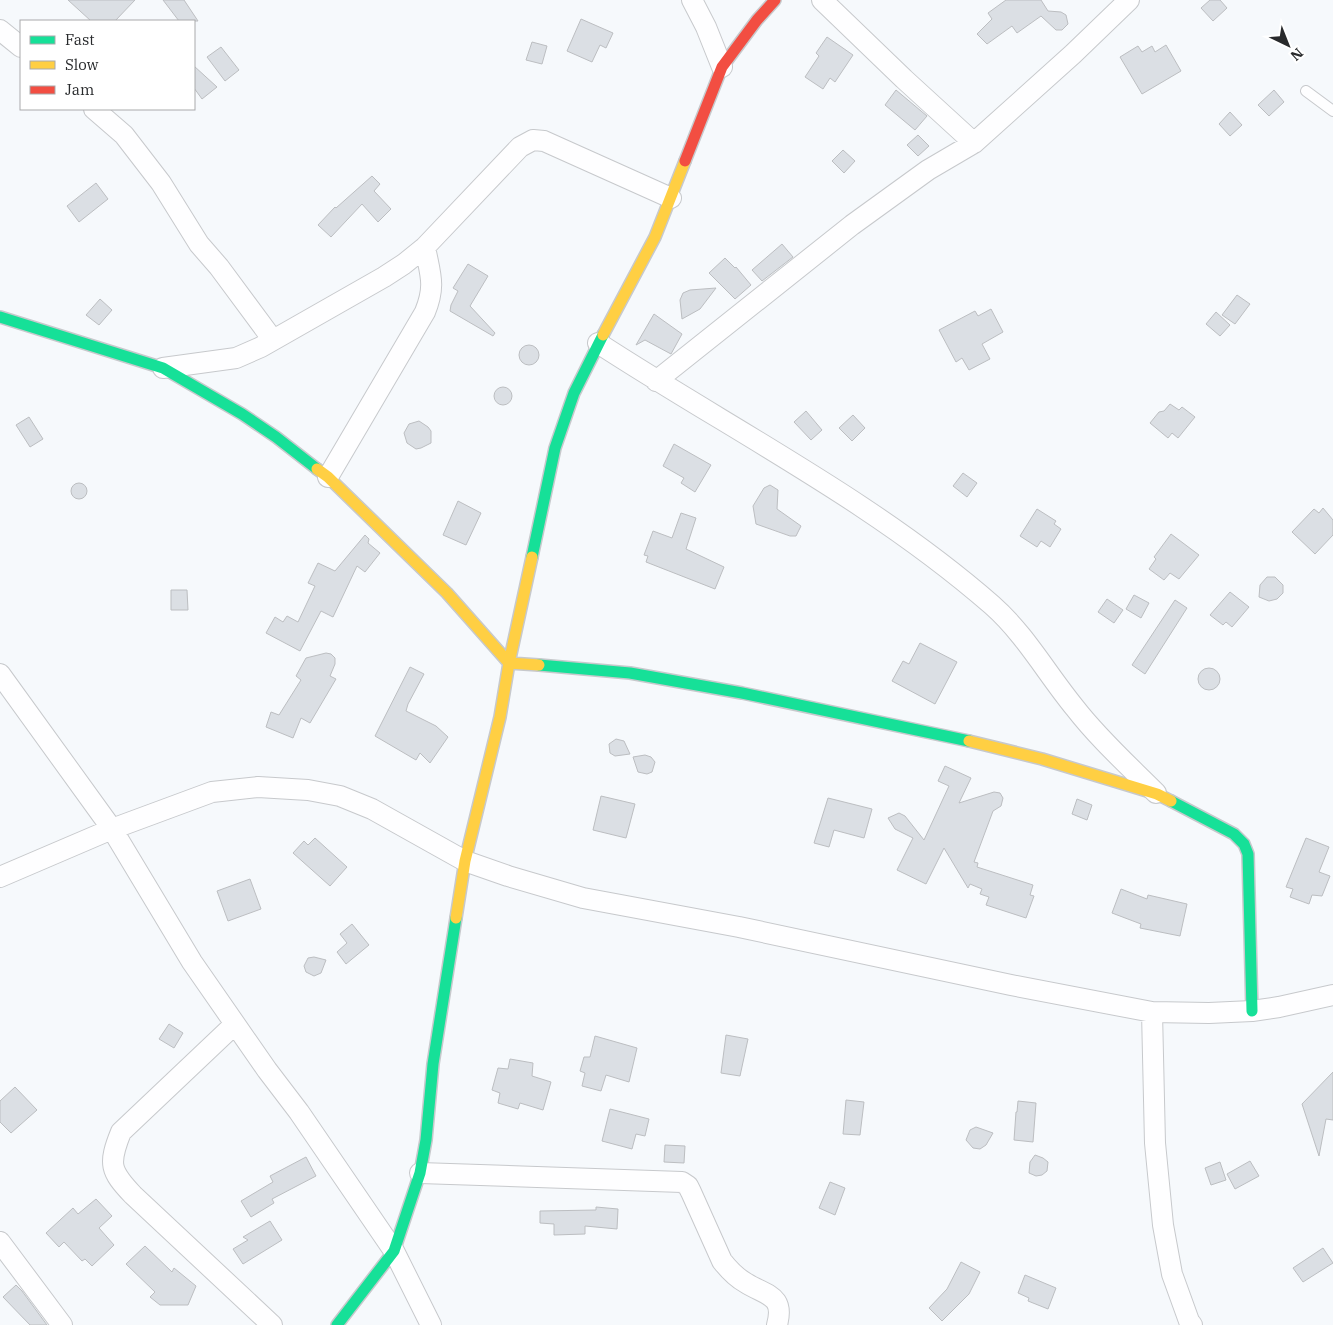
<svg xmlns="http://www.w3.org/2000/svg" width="1333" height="1325" viewBox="0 0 1333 1325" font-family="'IBM Plex Serif',serif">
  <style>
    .building { fill: #dbdfe4; stroke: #bcbec1 }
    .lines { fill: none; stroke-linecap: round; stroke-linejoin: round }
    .lane-casing { stroke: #c7c9cc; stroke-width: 12 }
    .street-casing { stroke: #c7c9cc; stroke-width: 22 }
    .fast-casing { stroke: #c7c9cc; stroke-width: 14 }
    .slow-casing { stroke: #c7c9cc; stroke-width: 14 }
    .jam-casing { stroke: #c7c9cc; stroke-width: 14 }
    .lane { stroke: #fefeff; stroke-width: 10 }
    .street { stroke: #fefeff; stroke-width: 20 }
    .fast { stroke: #16e098; stroke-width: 11 }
    .slow { stroke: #ffcf43; stroke-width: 11 }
    .jam { stroke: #f24e42; stroke-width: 11 }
  </style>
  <rect width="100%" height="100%" fill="#f6f9fc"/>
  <path class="building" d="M68 0H135L115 21H91Z
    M163 0H184L198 21H179Z
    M1006 0H1041L1048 11 1061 12 1066 15 1068 24 1062 30H1056L1041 16 1017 33 1012 26 987 44 977 34 992 19 988 13Z
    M1210 0H1220L1227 8 1213 21 1201 8Z
    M581 19 613 33 606 48 600 45 592 62 567 51Z
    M827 37 853 55 835 82 830 78 823 89 805 77 819 56 816 53Z
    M532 42 547 46 542 64 526 60Z
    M1166 45 1181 71 1142 94 1120 57 1138 46 1142 52 1152 46 1155 52Z
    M221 47 239 70 225 81 207 57Z
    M194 66 217 87 202 99 194 88Z
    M896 90 927 116 915 130 885 105Z
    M1274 90 1284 102 1269 116 1258 105Z
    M1230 112 1242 125 1230 136 1219 124Z
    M918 135 929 146 918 156 907 145Z
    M843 150 855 161 844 173 832 161Z
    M372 176 380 184 374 191 391 209 378 222 362 204 331 237 318 225 335 207 336 208Z
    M96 183 108 199 79 222 67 206Z
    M782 244 793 257 762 281 752 270Z
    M725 258 735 268 736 267 751 285 735 299 709 273Z
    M468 264 488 276 470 306 495 333 493 336 450 311 451 305 458 291 453 288Z
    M716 288 700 309 682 319 680 300 683 293 690 290Z
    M1237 295 1250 304 1235 324 1222 315Z
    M100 299 112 310 99 325 86 315Z
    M991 309 1003 332 982 344 990 359 969 370 962 358 956 362 939 330 975 311 978 316Z
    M1216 312 1230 325 1220 336 1206 324Z
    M654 314 682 334 671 354 645 340 636 345Z
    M519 355a10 10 0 1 1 20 0a10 10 0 1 1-20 0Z
    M494 396a9 9 0 1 1 18 0a9 9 0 1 1-18 0Z
    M1170 404 1179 410 1182 407 1195 417 1178 438 1172 433 1168 438 1150 423 1159 412 1164 411Z
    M806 411 822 430 811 440 794 422Z
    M853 415 865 428 852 441 839 428Z
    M29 417 43 439 30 447 16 425Z
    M419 421 428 427 431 431V443L421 448 416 449 407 443 404 433 409 424Z
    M674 444 711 465 695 492 681 483 684 478 663 466Z
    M963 473 977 483 967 497 953 486Z
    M71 491a8 8 0 1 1 16 0a8 8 0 1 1-16 0Z
    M770 485 778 490 777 509 801 526 796 536H790L756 524 753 506 764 488Z
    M458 501 481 513 466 545 443 535Z
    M1323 508 1333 520V535L1315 554 1292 532 1314 509 1319 513Z
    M1037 509 1056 521 1054 524 1061 529 1050 547 1041 541 1037 547 1020 536Z
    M681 513 696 518 686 549 724 567 715 589 646 562 648 556 644 555 653 531 672 538Z
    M1171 534 1199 555 1179 579 1170 573 1164 580 1149 569 1156 559 1154 557Z
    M365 535 369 539 368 543 380 553 365 572 357 566 333 617 321 611 300 651 266 633 275 617 283 622 287 616 298 622 315 586 308 583 318 563 335 571Z
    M1267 577H1275L1283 585V593L1277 599 1269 601 1259 597 1260 585Z
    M171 590H187L188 610H171Z
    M1230 592 1249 607 1232 627 1226 622 1223 625 1210 615Z
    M1134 595 1149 603 1141 618 1126 609Z
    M1107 599 1123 610 1114 623 1098 612Z
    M1175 600 1187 608 1145 674 1132 665Z
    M920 643 957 662 935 704 892 681 903 661 909 664Z
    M326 653 331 654 335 658V664L330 676 336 679 310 723 301 718 293 738 266 727 271 712 279 715 301 680 296 676 306 658Z
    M410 667 424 674 408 704 406 711 436 726 448 737 430 763 420 753 416 760 375 736Z
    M1198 679a11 11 0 1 1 22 0a11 11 0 1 1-22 0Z
    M616 739 624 741 630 754 615 756 610 753 609 744Z
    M645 755 651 757 655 762 652 772 647 774 638 772 633 757Z
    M945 766 971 778 959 803 994 792 1000 793 1003 798 1001 806 993 811 974 862 978 863 977 867 1033 885 1030 895 1034 896 1026 918 986 905 989 897 980 894 982 889 970 884 968 888 944 848 926 884 897 870 913 838 895 829 888 818 899 813 905 816 924 840 949 786 938 781Z
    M601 796 635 804 626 838 593 830Z
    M828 798 872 809 864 838 834 830 829 847 814 843Z
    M1077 799 1092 805 1087 820 1072 814Z
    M315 838 347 867 330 886 293 853 304 841 308 845Z
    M1306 838 1329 847 1319 872 1330 876 1322 896 1312 895 1309 904 1290 897 1293 889 1286 887Z
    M250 879 261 909 228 921 217 891Z
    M1121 889 1147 899 1148 895 1187 904 1180 936 1140 928 1141 924 1112 913Z
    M352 924 369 945 346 964 337 952 347 943 340 934Z
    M314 957 326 960 321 973 314 976 306 972 304 966 308 958Z
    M169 1024 183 1033 174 1048 159 1039Z
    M726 1035 748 1039 740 1076 721 1073Z
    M595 1036 637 1048 629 1082 606 1075 601 1091 582 1086 585 1073 580 1071 584 1057H590Z
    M510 1059 533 1063 532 1076 551 1082 543 1110 520 1103 518 1109 498 1103 500 1093 492 1090 498 1068 508 1069Z
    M1333 1072V1120L1326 1119 1319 1156 1302 1104Z
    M15 1087 37 1110 11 1133 0 1122V1101Z
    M846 1100 864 1102 860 1135 843 1134Z
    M1018 1101 1036 1103 1033 1142 1014 1140 1016 1112H1017Z
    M610 1109 649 1119 645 1136 636 1134 632 1149 602 1141Z
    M976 1127 993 1133 986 1145 980 1149 973 1148 966 1140 970 1130Z
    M665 1145 685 1146 684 1163 664 1162Z
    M1035 1155 1043 1158 1048 1162 1047 1171 1042 1175 1036 1176 1029 1173 1030 1162Z
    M306 1157 316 1176 272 1199 274 1203 251 1217 241 1201 273 1182 270 1176Z
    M1250 1161 1259 1176 1235 1189 1227 1174Z
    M1220 1162 1226 1180 1211 1185 1205 1168Z
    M830 1182 845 1188 835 1215 819 1208Z
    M96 1199 112 1216 99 1228 114 1245 92 1266 85 1259 82 1261 64 1242 59 1247 46 1233 73 1208 78 1214Z
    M596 1207 618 1209 617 1229 585 1226V1234L554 1235V1224L540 1223V1211L596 1210Z
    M270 1221 282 1240 243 1264 233 1249 248 1240 243 1237Z
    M145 1246 172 1272 174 1268 196 1286 188 1305H160L150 1297 155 1292 126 1264Z
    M1323 1248 1333 1263 1303 1282 1293 1268Z
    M961 1262 980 1272 969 1294 942 1321 929 1308 947 1289Z
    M1025 1275 1056 1288 1048 1309 1028 1301 1029 1298 1018 1293Z
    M16 1285 22 1291 47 1325H30L3 1297Z"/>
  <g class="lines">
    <g class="lane-casing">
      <path id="lane" d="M1306 91 1333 111"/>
    </g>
    <g class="street-casing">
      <path id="street" d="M692 0 706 27 722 67
        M822 0 904 79 974 143
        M0 30 21 47
        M94 109 124 135 161 183 199 244 219 267 273 340
        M598 343C730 429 873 501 992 605 1025 634 1047 674 1075 708 1099 739 1128 765 1156 793
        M163 368 236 358 261 347 384 277 404 264 425 247 520 147 533 140 544 141 671 198
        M656 381 852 225 928 170 974 143 1073 54 1129 0
        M328 477 425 312C436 285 430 274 425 247
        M0 674 112 829 192 962 267 1070 299 1112 394 1251 431 1325
        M0 877 112 829 212 792 258 787 308 790 340 796 372 809 465 861 508 876 583 898 739 927 1011 985 1152 1012 1209 1013 1252 1011 1279 1007 1333 995
        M1152 1012 1155 1143 1163 1225 1172 1274 1189 1321 1192 1325
        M235 1024 121 1132C108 1164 110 1171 133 1195L272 1325
        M420 1173 682 1182 688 1186 691 1192 722 1261C729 1270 737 1278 746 1283 767 1296 785 1295 777 1325
        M0 1242 62 1325"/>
    </g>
    <g class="fast-casing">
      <path id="fast" d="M0 317 163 368 242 414 276 437 317 469
        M532 557 555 448 574 393 603 335
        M539 665 630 673 742 693 969 741
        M1171 801 1234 834 1244 844 1248 854 1252 1011
        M337 1325 394 1251 420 1173 426 1140 433 1064 456 918"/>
    </g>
    <g class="slow-casing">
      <path id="slow" d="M603 335 655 237 685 161
        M317 469 328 477 447 593 509 663 539 665
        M969 741 1042 759 1157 794 1171 801
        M456 918 465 861 500 717 509 663 532 557"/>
    </g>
    <g class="jam-casing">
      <path id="jam" d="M685 161 722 67 757 20 775 0"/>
    </g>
    <use href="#lane" class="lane"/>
    <use href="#street" class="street"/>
    <use href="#fast" class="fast"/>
    <use href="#slow" class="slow"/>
    <use href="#jam" class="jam"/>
  </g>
  <rect x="20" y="20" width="175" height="90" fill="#ffffff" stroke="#a9aaab"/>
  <rect x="30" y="36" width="25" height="8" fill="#16e098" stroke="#a9aaab"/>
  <text x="65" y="45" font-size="15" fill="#282a2c">Fast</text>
  <rect x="30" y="61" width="25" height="8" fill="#ffcf43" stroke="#a9aaab"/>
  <text x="65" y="70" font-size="15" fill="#282a2c">Slow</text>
  <rect x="30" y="86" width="25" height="8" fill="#f24e42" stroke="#a9aaab"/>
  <text x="65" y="95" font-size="15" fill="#282a2c">Jam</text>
  <g transform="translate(1288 45) rotate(137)" stroke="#ffffff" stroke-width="4" paint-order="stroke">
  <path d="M0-4L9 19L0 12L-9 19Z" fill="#282a2c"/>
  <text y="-8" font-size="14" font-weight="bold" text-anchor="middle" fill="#282a2c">N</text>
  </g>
</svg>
